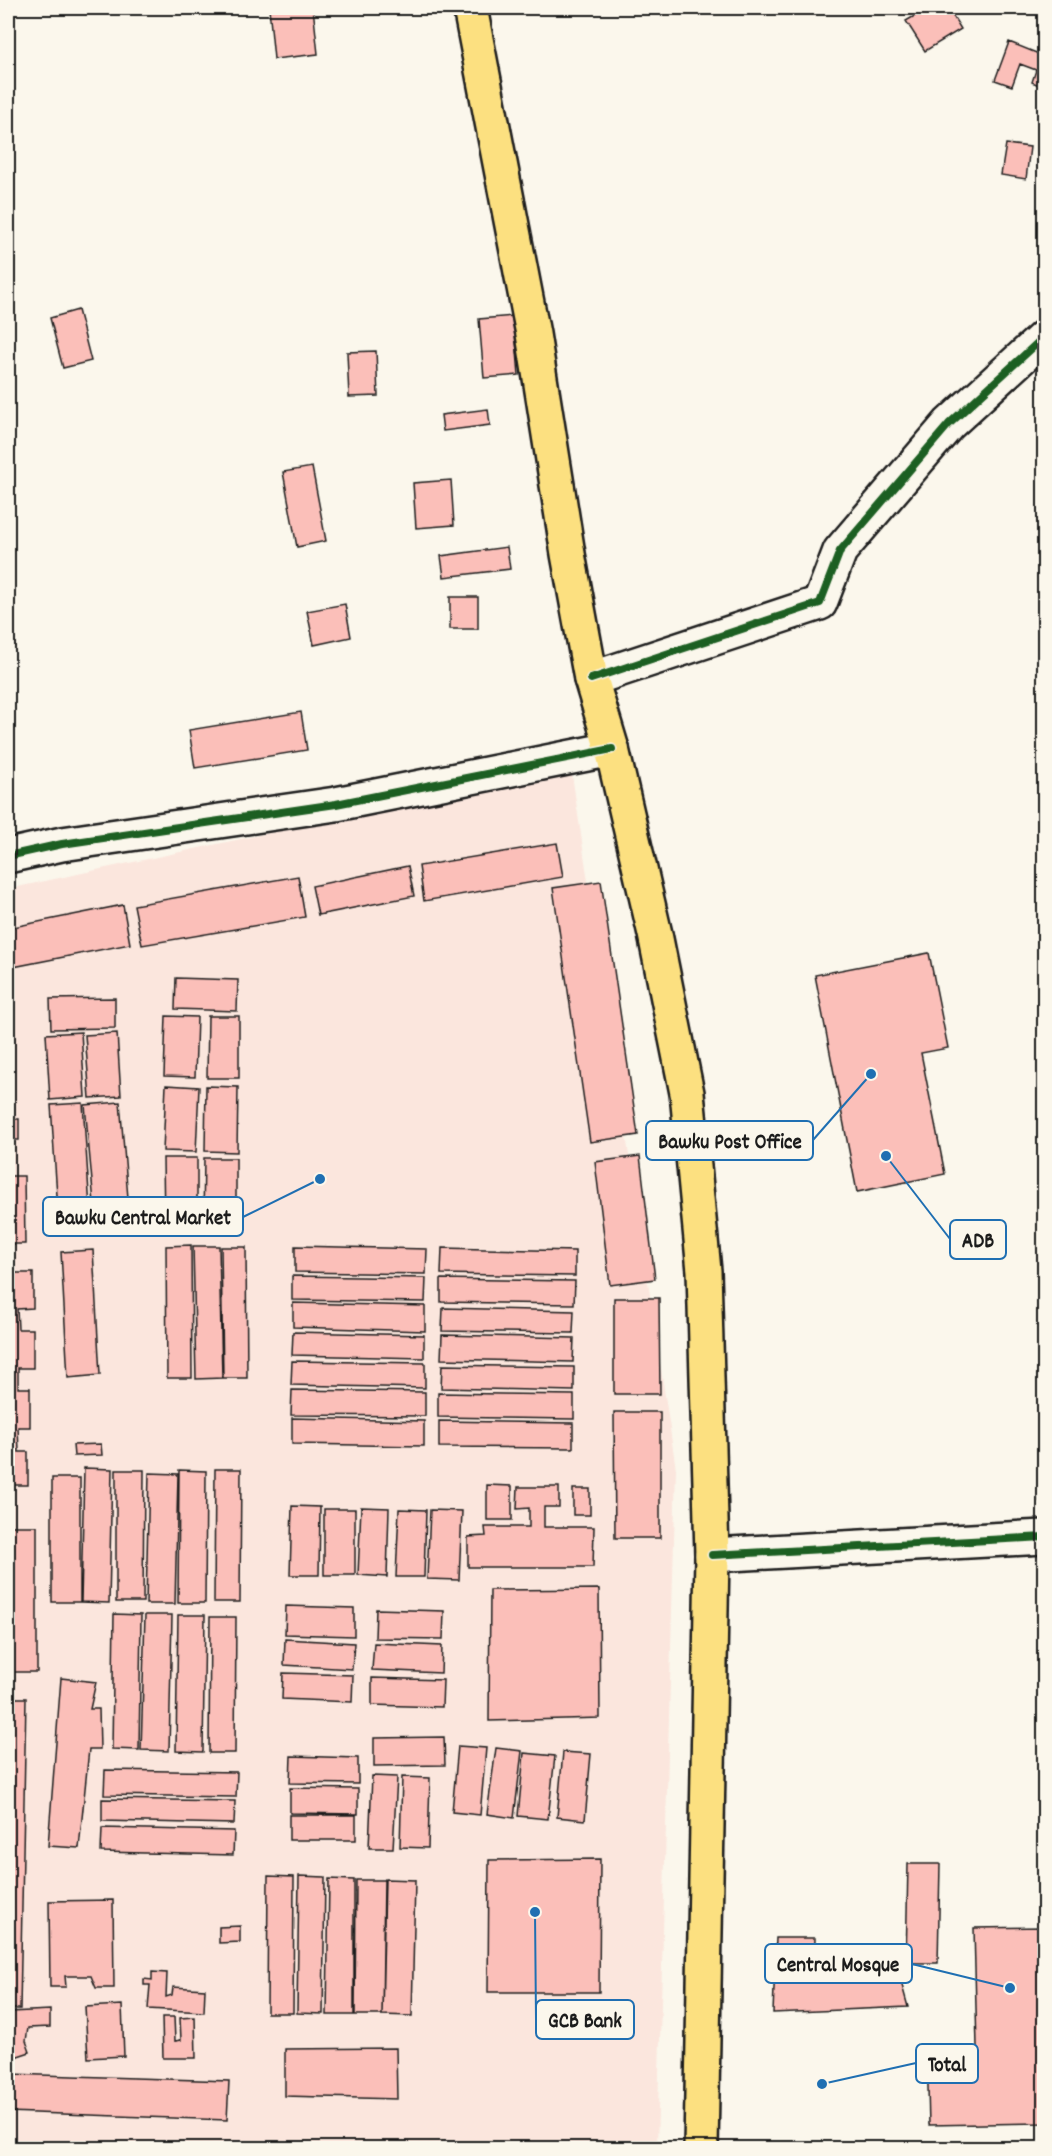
<svg xmlns="http://www.w3.org/2000/svg" width="1052" height="2156" viewBox="0 0 1052 2156" font-family="Dekko,sans-serif">
  <style>
    .built { fill: #fbe6dd }
    .building { fill: #fbbfb9; stroke: #1c1c1c; stroke-width: 1.5 }
    .lines { fill: none; stroke-linecap: round; stroke-linejoin: round }
    .minor-casing { stroke: #1c1c1c; stroke-width: 38 }
    .highway-casing { stroke: #1c1c1c; stroke-width: 38 }
    .minor { stroke: #fbf7ec; stroke-width: 33 }
    .highway { stroke: #fce080; stroke-width: 33 }
    .cycleway-casing { stroke: #fbf7ec; stroke-width: 11 }
    .cycleway { stroke: #1b5e20; stroke-width: 8 }
    .leader { fill: none; stroke: #1f6fb2; stroke-width: 2 }
    .callout-dot { fill: #1f6fb2; stroke: #fbf7ec; stroke-width: 2 }
    .callout { fill: #fbf7ec; stroke: #1f6fb2; stroke-width: 2 }
    .callout-label { font-size: 21px; text-anchor: middle; font-weight: bold; fill: #1c1c1c }
  </style>
  <rect width="100%" height="100%" fill="#fbf7ec"/>
  <filter id="ink" filterUnits="userSpaceOnUse"><feTurbulence type="fractalNoise" baseFrequency=".0167" numOctaves="2"/><feDisplacementMap in="SourceGraphic" scale="12" xChannelSelector="R" yChannelSelector="G"/><feConvolveMatrix kernelMatrix="1 2 1 2 8 2 1 2 1" color-interpolation-filters="sRGB"/></filter>
  <g filter="url(#ink)">
    <path class="built" d="M571 768 676 1469 657 2147 642 2148H8V889Z"/>
    <path class="building" d="M269 8H313L318 54 274 59Z
      M928 8H948L961 29 925 51 906 21Z
      M1009 42 1044 56V87L1032 82 1036 70 1020 64 1012 86 995 80Z
      M1006 144 1030 147 1026 179 1001 175Z
      M78 310 91 361 63 368 50 318Z
      M514 316 519 375 484 378 479 319Z
      M376 351 378 396 349 397 347 352Z
      M488 409 490 425 443 431 441 415Z
      M312 467 326 541 297 547 283 472Z
      M451 480 454 525 416 528 413 483Z
      M507 547 510 569 444 577 441 556Z
      M450 597H478V629H450Z
      M345 604 351 637 314 645 307 611Z
      M301 712 307 750 195 768 189 730Z
      M557 843 563 877 424 901 419 866Z
      M408 866 414 896 318 915 312 886Z
      M298 876 305 917 142 945 134 905Z
      M601 881 638 1135 590 1142 553 888Z
      M123 905 130 944 8 968V928Z
      M929 953 948 1048 921 1053 945 1174 857 1192 815 975Z
      M176 978 238 980 237 1011 175 1009Z
      M115 998V1028L51 1029 50 999Z
      M166 1016 197 1017 195 1077 164 1076Z
      M208 1016H239V1078H207Z
      M81 1032 85 1097 50 1100 46 1034Z
      M117 1033 121 1096 90 1098 85 1035Z
      M166 1085 199 1087 196 1152 163 1151Z
      M206 1086 238 1087 237 1152 205 1151Z
      M120 1102 130 1222 96 1225 85 1105Z
      M83 1103 91 1224 59 1226 51 1105Z
      M8 1119H19V1140H8Z
      M640 1156 655 1279 610 1285 595 1162Z
      M163 1158H197V1222H164Z
      M204 1158H236V1221H203Z
      M8 1176H24L25 1244H8Z
      M191 1245 192 1378H167L166 1246Z
      M193 1246H219L222 1378 196 1379Z
      M295 1246 427 1249 426 1274 295 1272Z
      M221 1247H246L247 1378H223Z
      M442 1248 575 1251V1276L441 1274Z
      M93 1250 100 1375 68 1378 61 1252Z
      M8 1273H33V1308L17 1309 18 1329H33V1368H18V1388H30V1427H18L19 1452H28V1485H8Z
      M292 1276 426 1278 425 1302 292 1300Z
      M441 1279 575 1281 574 1304 441 1302Z
      M614 1298H659L660 1394H614Z
      M293 1303 425 1306V1331L293 1327Z
      M443 1308 574 1311 573 1333 442 1331Z
      M293 1332 424 1335V1358L292 1355Z
      M442 1335 574 1338 573 1362 441 1359Z
      M292 1361 425 1363V1388L291 1385Z
      M442 1365 574 1367V1391L441 1388Z
      M292 1390 425 1392V1416L291 1415Z
      M438 1393 574 1395V1419L438 1417Z
      M614 1412H660V1538H615Z
      M292 1418 424 1421V1446L292 1444Z
      M439 1421 573 1423V1448L439 1447Z
      M101 1444 102 1455 74 1456 73 1445Z
      M84 1468 112 1469 109 1603 81 1602Z
      M215 1469H241L240 1602H214Z
      M116 1470H144L143 1602H116Z
      M179 1470 206 1471 205 1603H178Z
      M149 1473 178 1474 175 1604H146Z
      M1043 1474H1044V1501H1040Z
      M52 1478H80V1602H52Z
      M487 1485 512 1486V1520H487Z
      M518 1487H559V1507H544V1527H594L593 1567H468V1537L486 1536 485 1527H529V1508L517 1509Z
      M573 1489H590V1515H573Z
      M292 1506 320 1507 319 1575H290Z
      M361 1507 389 1508 387 1577 358 1575Z
      M324 1509H355V1575H324Z
      M399 1509 426 1510 424 1577H396Z
      M430 1510 462 1511 459 1580 427 1579Z
      M8 1526H37V1672H8Z
      M599 1589 600 1718 489 1721 490 1590Z
      M286 1606 354 1608V1636L285 1634Z
      M376 1609 444 1611 443 1639 375 1638Z
      M114 1614 141 1615 139 1750 112 1749Z
      M145 1615H172L169 1751 141 1750Z
      M178 1615H205L203 1752 176 1751Z
      M210 1617H236L235 1753H209Z
      M285 1639 354 1643 352 1669 284 1665Z
      M374 1643 442 1646 441 1673 372 1670Z
      M283 1673 353 1675 352 1702 282 1699Z
      M61 1678 96 1682 90 1709H99L100 1749H89L79 1848 48 1846Z
      M372 1678 443 1680 442 1707 372 1705Z
      M8 1698H26L20 2009H8Z
      M444 1737 445 1765 374 1766V1738Z
      M458 1746 486 1748 480 1815 452 1812Z
      M496 1748 522 1751 514 1818 487 1814Z
      M563 1752 591 1754 585 1820 557 1817Z
      M524 1753 555 1756 548 1819 518 1816Z
      M291 1756 358 1758V1784L290 1783Z
      M105 1770 237 1772 236 1797 104 1795Z
      M372 1776 397 1777 393 1848H369Z
      M402 1777 430 1778 428 1848 400 1847Z
      M290 1788 358 1789V1814L290 1813Z
      M102 1799 235 1801 234 1824 102 1821Z
      M289 1815H356V1840H289Z
      M102 1828 234 1831 233 1855 101 1852Z
      M600 1859 599 1992H488L489 1860Z
      M908 1864H940L938 1963H906Z
      M268 1876 294 1877 293 2013H267Z
      M299 1876 325 1877 323 2014 297 2013Z
      M329 1879 354 1880V2015H327Z
      M385 1879 415 1880 412 2016 382 2015Z
      M356 1880H384L382 2015H355Z
      M113 1900 114 1988H96L91 1976H65L66 1987H50L49 1901Z
      M240 1926V1942L219 1943V1927Z
      M1044 1927V2123L929 2125 927 2049 977 2047 974 1928Z
      M776 1938H815L814 1979 900 1978 908 2007 773 2013Z
      M152 1972 167 1973 166 1997 172 1995 173 1987 205 1989 204 2012 148 2009 150 1985H144V1979L152 1980Z
      M122 2005 124 2056 88 2058 85 2007Z
      M50 2010V2027L28 2028 26 2041 30 2052 12 2058 10 2012Z
      M162 2017H174L175 2041 181 2040 180 2018 195 2017 196 2058H163Z
      M396 2048 397 2099 285 2096V2049Z
      M9 2074 229 2081 227 2120 8 2112Z"/>
    <g class="lines">
      <g class="minor-casing">
        <path id="minor" d="M591 679 820 603 840 551 949 424 1044 337
          M8 856 62 844 336 804 612 749
          M712 1555 1044 1537"/>
      </g>
      <g class="highway-casing">
        <path id="highway" d="M470 8 533 334 568 554 591 679 612 749 655 934 687 1093 704 1271 712 1555 701 2148"/>
      </g>
      <use href="#minor" class="minor"/>
      <use href="#highway" class="highway"/>
      <g class="cycleway-casing">
        <path id="cycleway" d="M591 679 820 603 840 551 949 424 1044 337
          M8 856 62 844 336 804 612 749
          M712 1555 1044 1537"/>
      </g>
      <use href="#cycleway" class="cycleway"/>
    </g>
  </g>
  <path class="leader" d="M871 1074L813 1140M320 1179L243 1217M886 1156L950 1239M1010 1988L912 1964M535 1912L536 2020M822 2084L916 2063"/>
  <g class="callout-dot">
    <circle cx="871" cy="1074" r="6"/>
    <circle cx="320" cy="1179" r="6"/>
    <circle cx="886" cy="1156" r="6"/>
    <circle cx="1010" cy="1988" r="6"/>
    <circle cx="535" cy="1912" r="6"/>
    <circle cx="822" cy="2084" r="6"/>
  </g>
  <g class="callout">
    <rect x="646" y="1121" width="167" height="39" rx="6"/>
    <rect x="43" y="1197" width="200" height="39" rx="6"/>
    <rect x="950" y="1220" width="56" height="39" rx="6"/>
    <rect x="765" y="1944" width="147" height="39" rx="6"/>
    <rect x="536" y="2000" width="98" height="39" rx="6"/>
    <rect x="916" y="2044" width="62" height="39" rx="6"/>
  </g>
  <g class="callout-label">
    <text x="730" y="1148">Bawku Post Office</text>
    <text x="143" y="1224">Bawku Central Market</text>
    <text x="978" y="1247">ADB</text>
    <text x="838" y="1971">Central Mosque</text>
    <text x="585" y="2027">GCB Bank</text>
    <text x="947" y="2071">Total</text>
  </g>
  <rect width="1052" height="2156" fill="none" stroke="#fbf7ec" stroke-width="30"/>
  <rect x="15" y="15" width="1022" height="2126" fill="none" stroke="#1c1c1c" stroke-width="2" filter="url(#ink)"/>
</svg>
